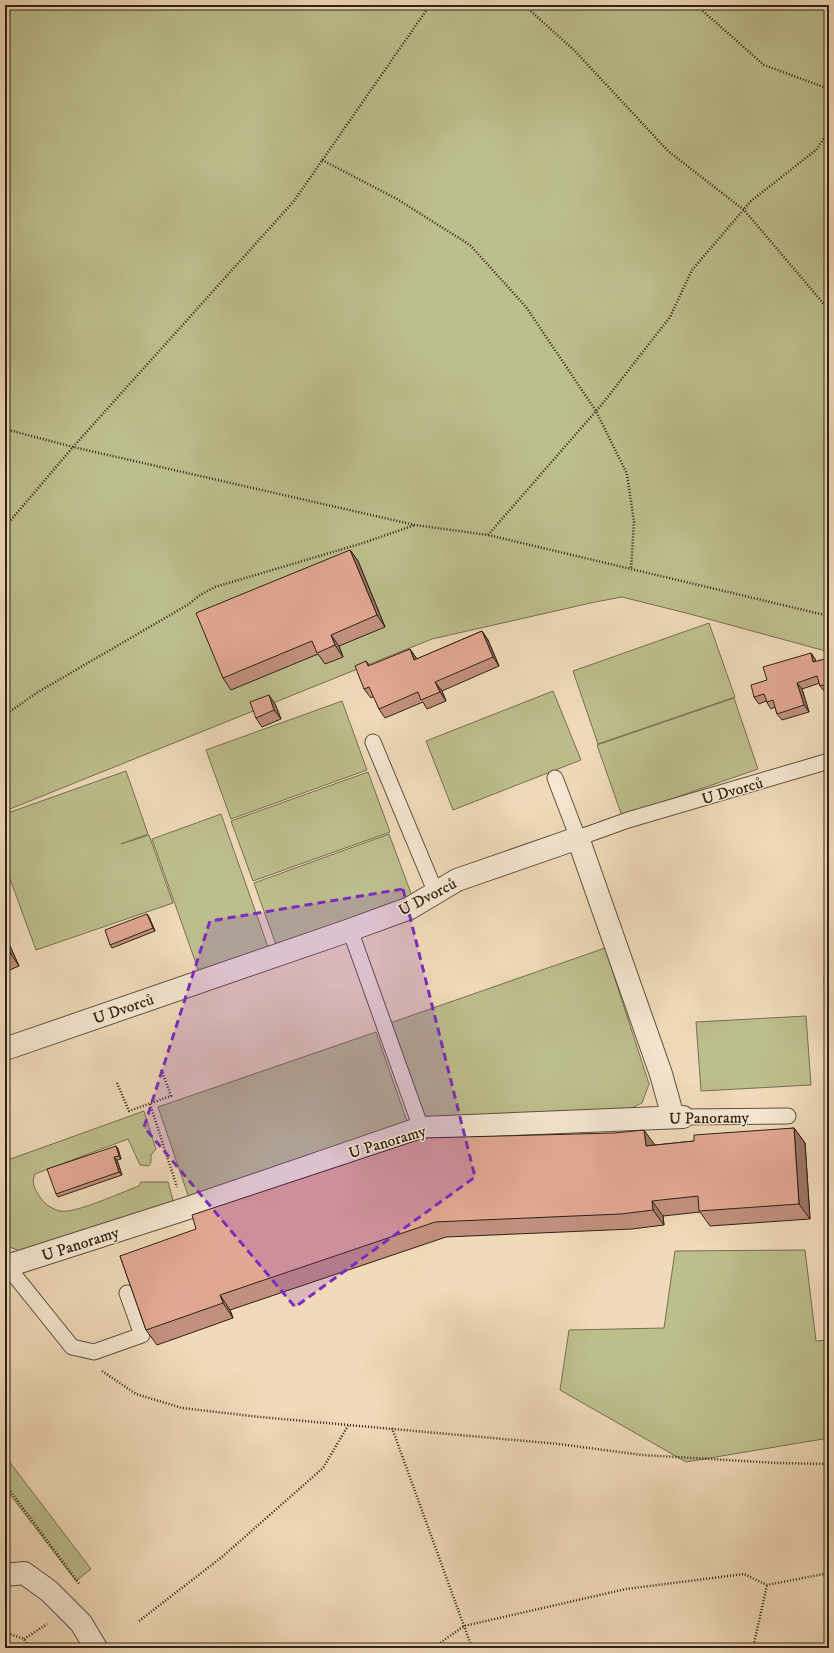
<svg xmlns="http://www.w3.org/2000/svg" width="834" height="1653" viewBox="0 0 834 1653" font-family="'IM FELL DW Pica',serif">
  <style>
    .green { fill: #bdbe8d; stroke: #767050 }
    .lines { fill: none; stroke-linecap: round; stroke-linejoin: round }
    .service-casing { stroke: #5e503d; stroke-width: 17 }
    .minor-casing { stroke: #5e503d; stroke-width: 24 }
    .path { stroke: #2e2214; stroke-width: 2.5; stroke-dasharray: 1 2; stroke-linecap: butt }
    .service { stroke: #f5e7d2; stroke-width: 15 }
    .minor { stroke: #f5e7d2; stroke-width: 22 }
    .wall { fill: #c2907e; stroke: #2e2214 }
    .shaded-wall { fill: #9e7667; stroke: #2e2214 }
    .building { fill: #e2a893; stroke: #2e2214 }
    .marked { fill: #7b2cbf; fill-opacity: 0.2; stroke: #7b2cbf; stroke-width: 3; stroke-dasharray: 8 5; stroke-linejoin: round }
    .labels { text-anchor: middle; stroke-width: 3; stroke-linejoin: round; paint-order: stroke }
    .street-label { font-size: 16px; fill: #2e2214; stroke: #f5e7d2 }
  </style>
  <rect width="100%" height="100%" fill="#f0dab9"/>
  <filter id="stains"><feTurbulence type="fractalNoise" baseFrequency=".005" numOctaves="4"/><feColorMatrix values="0 0 0 0 .2 0 0 0 0 .09 0 0 0 0 .02 0 0 0 .5 -.17"/></filter>
  <radialGradient id="worn" r=".72"><stop offset=".6" stop-color="#630" stop-opacity="0"/><stop offset="1" stop-color="#630" stop-opacity=".3"/></radialGradient>
  <path class="green" d="M5 5H829V652L690 614 622 597 595 602 432 639 5 811Z
    M709 623 735 697 598 744 573 671Z
    M553 691 581 760 453 810 426 741Z
    M734 698 758 769 622 816 597 745Z
    M342 701 367 770 231 819 206 750Z
    M126 771 148 834 121 844 149 835 173 903 36 950 5 865V814Z
    M368 772 390 832 253 881 231 821Z
    M221 814 268 947 199 972 152 839Z
    M389 834 412 896 276 945 254 883Z
    M605 948 649 1084 642 1103 625 1111 425 1118 390 1023Z
    M824 976H829V1079H828Z
    M806 1016 811 1085 701 1091 696 1022Z
    M376 1032 408 1124 189 1198 158 1107Z
    M144 1111 156 1149 151 1155V1162L149 1166 140 1165 128 1139 35 1174C31 1183 35 1190 40 1197 44 1204 52 1209 60 1211 75 1214 122 1192 139 1186L141 1182H168L174 1204 22 1252 5 1245V1161Z
    M805 1250 816 1341 829 1340V1438L686 1462 560 1390 569 1330 664 1328 675 1251Z
    M5 1456 91 1569 76 1581 5 1488Z"/>
  <g class="lines">
    <g class="service-casing">
      <path id="service" d="M373 742 436 893
        M555 778 578 838 628 820 829 761
        M350 930 421 1128
        M683 1117 788 1116
        M7 1266 72 1347 94 1352 142 1335 127 1293"/>
    </g>
    <g class="minor-casing">
      <path id="minor" d="M5 1049 350 930 410 908 457 880 578 838 661 1074 673 1117
        M5 1264 7 1266 185 1209 421 1128 683 1117
        M5 1575 24 1573 49 1591 81 1623 96 1648"/>
    </g>
    <path class="path" d="M524 5 574 50 668 151 744 210 829 310
      M696 5 764 65 829 89
      M322 160 397 199 470 245 526 307 596 411 627 474 634 522 631 569
      M5 429 73 447 415 525 488 535 829 616
      M5 527 73 447 294 201 430 5
      M488 535 603 403 670 317 692 270 751 201 816 150 829 131
      M5 715 38 692 189 604 200 595 215 587 363 543 415 525
      M117 1083 129 1111 171 1096 161 1068
      M150 1104 177 1187
      M102 1371 136 1394 182 1408 260 1417 559 1444 642 1455 777 1463 829 1464
      M392 1428 472 1648
      M5 1484 80 1585
      M139 1621 222 1557 323 1468 349 1424
      M5 1632 24 1639 29 1648
      M24 1639 47 1624
      M433 1648 464 1626 626 1589 744 1574 767 1585 829 1573
      M753 1648 767 1585"/>
    <use href="#service" class="service"/>
    <use href="#minor" class="minor"/>
  </g>
  <path class="wall" d="M350 550 358 561 385 627 339 646 343 657 325 664 318 654 231 690 223 678Z
    M482 631 488 640 499 666 442 691 446 701 427 709 423 702 385 718 379 709 374 696 371 698 364 689 366 661 370 666 410 649 417 659Z
    M811 653 815 659 816 662 829 658V691L825 692 820 686V683L802 689 809 712 782 720 777 714 775 707 771 709 766 701 759 704 754 697 767 680Z
    M275 704 281 719 262 727 256 718Z
    M149 917 155 931 112 948 110 945Z
    M5 935 19 966 5 972Z
    M794 1128 805 1143 810 1219 710 1226 700 1212 663 1216 664 1225 632 1229 446 1237 230 1310 233 1318 157 1345 146 1330 120 1256 655 1145 694 1141Z
    M116 1146 118 1149 121 1159 117 1160 122 1175 58 1197 56 1194Z"/>
  <path class="shaded-wall" d="M350 550 358 561 385 627 377 615Z
    M482 631 488 640 499 666 493 657Z
    M331 635 339 646 343 657 335 645Z
    M410 649 416 658 421 669 414 660Z
    M811 653 815 659 818 669 813 662Z
    M435 682 442 691 446 701 440 692Z
    M797 683 802 689 809 712 804 705Z
    M269 695 275 704 281 719 274 710Z
    M147 914 149 917 155 931 153 928Z
    M5 935 19 966 11 954 5 941Z
    M794 1128 805 1143 810 1219 799 1204Z
    M644 1130 655 1145 646 1146Z
    M116 1146 118 1149 121 1159 119 1156Z
    M114 1157 117 1160 122 1175 119 1172Z
    M652 1201 663 1216 664 1225 653 1210Z
    M220 1295 230 1310 233 1318 223 1303Z"/>
  <path class="building" d="M350 550 377 615 331 635 335 645 317 653 312 641 223 678 196 613Z
    M482 631 493 657 435 682 440 692 421 700 418 692 379 709 369 687 364 689 355 666 366 661 368 666 410 649 414 660Z
    M811 653 813 662 829 658V683L820 686 817 676 797 683 804 705 777 714 773 700 767 702 764 694 754 697 751 685 767 680 763 667Z
    M269 695 274 710 256 718 250 702Z
    M147 914 153 928 110 945 105 930Z
    M5 941 11 954 5 956Z
    M794 1128 799 1204 699 1211 698 1196 652 1201 653 1210 621 1214 435 1222 220 1295 223 1303 146 1330 120 1256 196 1229 192 1215 424 1138 614 1133 644 1130 646 1146 694 1141V1135Z
    M116 1146 119 1156 114 1157 119 1172 56 1194 47 1169Z"/>
  <path class="marked" d="M403 889 475 1177 295 1307 144 1127 210 921Z"/>
  <g class="labels">
    <g class="street-label">
      <text transform="translate(732 790) rotate(-16)" y="6">U Dvorců</text>
      <text transform="translate(427 896) rotate(-28)" y="6">U Dvorců</text>
      <text transform="translate(123 1008) rotate(-19)" y="6">U Dvorců</text>
      <text transform="translate(709 1117) rotate(-1)" y="6">U Panoramy</text>
      <text transform="translate(387 1141) rotate(-17)" y="6">U Panoramy</text>
      <text transform="translate(80 1243) rotate(-18)" y="6">U Panoramy</text>
    </g>
  </g>
  <rect width="834" height="1653" fill="none" stroke="#f0dab9" stroke-width="20"/>
  <rect x="6" y="6" width="822" height="1641" fill="none" stroke="#2e2214" stroke-width="2"/>
  <rect x="10" y="10" width="814" height="1633" fill="none" stroke="#2e2214"/>
  <rect width="100%" height="100%" filter="url(#stains)"/>
  <rect width="100%" height="100%" fill="url(#worn)"/>
</svg>
